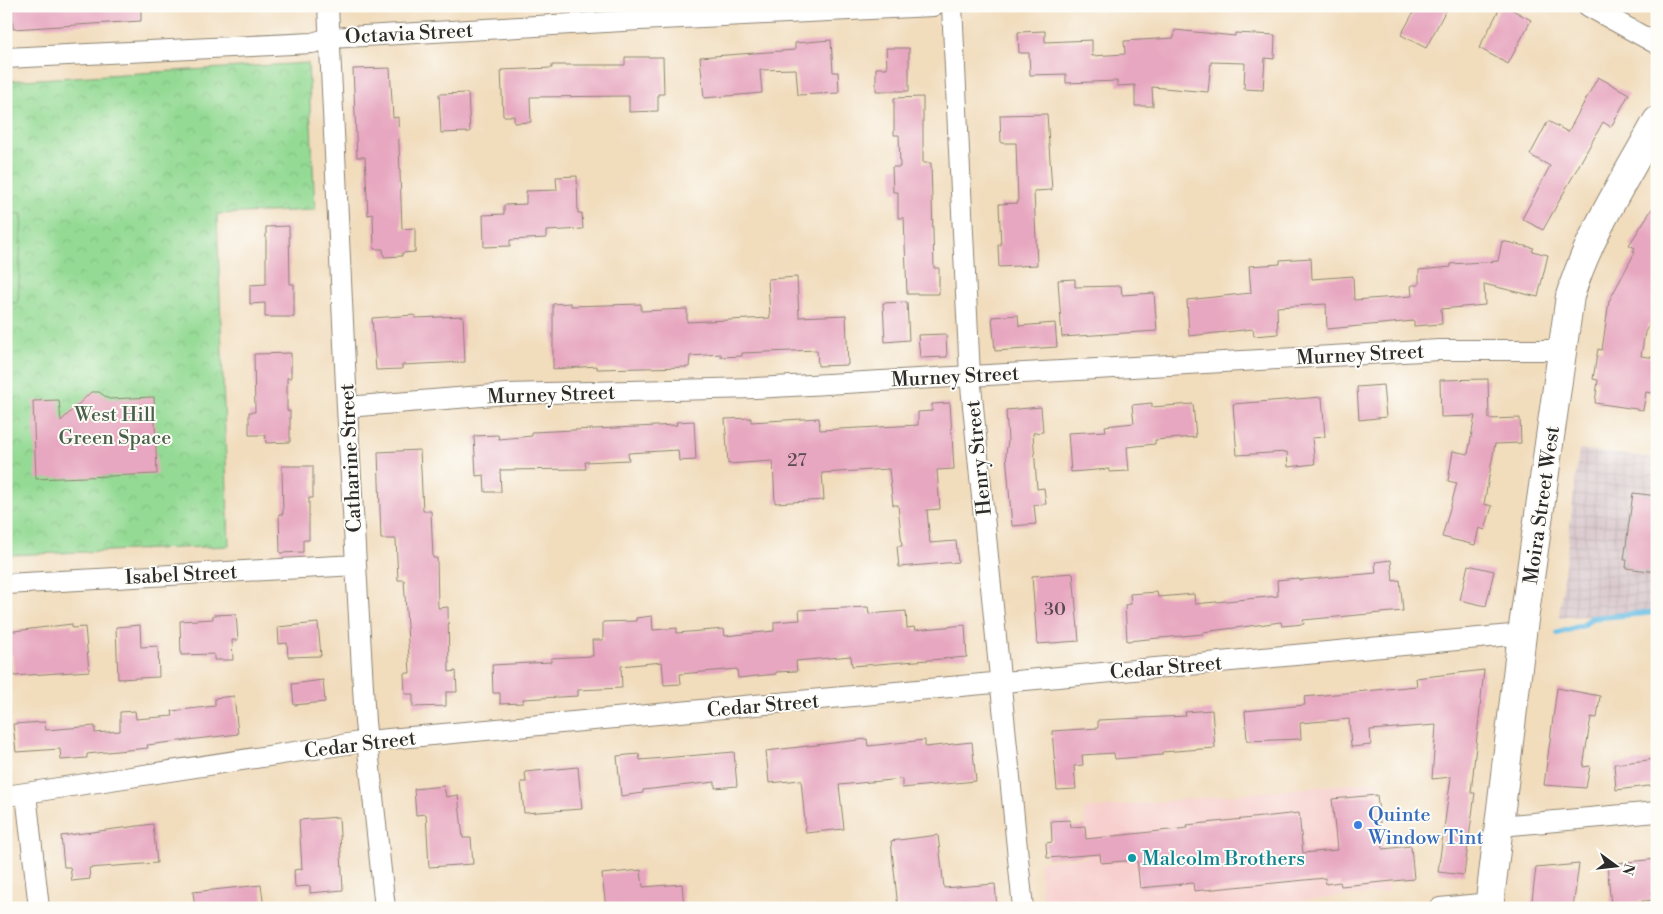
<svg xmlns="http://www.w3.org/2000/svg" width="1663" height="914" viewBox="0 0 1663 914" font-family="'Libre Bodoni',serif">
  <style>
    .built { fill: #f7d0ce }
    .industrial { fill: url(#industrial-grid) }
    .park { fill: url(#park-crowns); stroke: #608260 }
    .garden { fill: #94da94; stroke: #608260 }
    .lines { fill: none; stroke-linecap: round; stroke-linejoin: round }
    .stream { stroke: #67bee4; stroke-width: 6 }
    .building { fill: #e7a7c0 }
    .street-casing { stroke: #8e8474; stroke-width: 22 }
    .secondary-casing { stroke: #8e8474; stroke-width: 30 }
    .street { stroke: #fff; stroke-width: 20 }
    .secondary { stroke: #fff; stroke-width: 28 }
    .shop-dot { fill: #3f7fe0; stroke: #fdfcf7; stroke-width: 2 }
    .culture-dot { fill: #0f9aa8; stroke: #fdfcf7; stroke-width: 2 }
    .labels { text-anchor: middle; stroke-width: 4; stroke-linejoin: round; paint-order: stroke }
    .number-label { font-size: 18px; fill: #5a4a50 }
    .street-label { font-size: 20px; fill: #2b2b2b; stroke: #fdfcf7 }
    .park-label { font-size: 20px; fill: #4a604a; stroke: #fdfcf7 }
    .shop-label { font-size: 20px; fill: #366cbe; stroke: #fdfcf7; text-anchor: start }
    .culture-label { font-size: 20px; fill: #0d838f; stroke: #fdfcf7; text-anchor: start }
  </style>
  <defs>
    <pattern id="industrial-grid" width="8" height="8" patternUnits="userSpaceOnUse" patternTransform="scale(1.25)"><rect width="8" height="8" fill="#d2bec4"/><path d="M0 4h8M4 0v8" fill="none" stroke="#b4a3a9"/></pattern>
    <pattern id="park-crowns" width="20" height="18" patternUnits="userSpaceOnUse" patternTransform="scale(1.25)"><rect width="20" height="18" fill="#94da94"/><path d="M2 6a3 3 0 1 1 6 0M12 15a3 3 0 1 1 6 0" fill="none" stroke="#80bb80"/></pattern>
  </defs>
  <rect width="100%" height="100%" fill="#fdfcf7"/>
  <filter id="ink" filterUnits="userSpaceOnUse"><feTurbulence type="fractalNoise" baseFrequency=".02" numOctaves="2"/><feDisplacementMap in="SourceGraphic" scale="10" xChannelSelector="R" yChannelSelector="G"/><feConvolveMatrix kernelMatrix="1 2 1 2 8 2 1 2 1" color-interpolation-filters="sRGB"/></filter>
  <filter id="wash" filterUnits="userSpaceOnUse"><feTurbulence type="fractalNoise" baseFrequency=".0096" numOctaves="4" result="noise"/><feDisplacementMap in="SourceGraphic" scale="20" xChannelSelector="R" yChannelSelector="G"/><feGaussianBlur stdDeviation="1.12" result="paint"/><feColorMatrix in="noise" values="0 0 0 0 0 0 0 0 0 0 0 0 0 0 0 0 0 1.4 0 .05"/><feComposite in="paint" operator="in"/></filter>
  <g filter="url(#wash)">
    <rect width="100%" height="100%" fill="#f1dcbc"/>
    <path class="built" d="M1378 781 1388 892 1223 908H1043L1039 862 1088 857 1084 809Z"/>
    <path class="industrial" d="M1579 450 1657 458V614L1559 617Z"/>
    <path class="park" d="M308 63 315 210 217 214 229 546 8 555 6 81Z"/>
    <path class="garden" d="M6 213 22 214 18 303H6Z"/>
    <g class="lines">
      <path class="stream" d="M1558 633 1584 625 1591 618 1657 612"/>
    </g>
    <g id="blocks">
      <path class="building" d="M12 6H141V21L13 29Z
        M1417 6H1448L1426 48 1401 35Z
        M1501 6H1505L1531 20 1508 64 1479 48Z
        M1175 30 1235 36V33L1275 35 1274 59 1265 58 1263 90 1244 89 1245 63 1211 62 1208 92 1152 87 1153 106H1135V85L1117 86V81L1066 83V74L1030 75 1029 53H1019L1018 32 1045 31V42L1092 40V56L1125 54 1124 41 1174 38Z
        M831 40 833 72H838L839 93 798 95 796 69 760 70 762 93 704 98 700 57 795 50V43Z
        M886 48H909V91H876V68H887Z
        M625 57H663L664 94H658V111L629 112V96L530 97 531 122 514 123V116H503L501 70 552 68V65H625Z
        M390 68 393 118 398 117 402 229 415 228V252L402 253V256L384 257 383 249H374L373 214 368 215 365 157H357L353 69Z
        M1598 77 1629 94 1611 127 1603 122 1543 230 1522 219 1550 166 1530 155 1548 121 1568 132Z
        M468 93 470 132 441 133 439 94Z
        M923 97V163H931L934 268H939V294H907L904 218H898V192H893L892 167H900L899 135H894V98Z
        M1047 114 1052 190 1034 191 1037 265 999 267 998 245H1001L999 204 1018 203 1016 143H1001L1000 115Z
        M577 176 578 213H582L583 229 546 231V238L510 240V246L484 247 483 215 504 214V205L526 204V191L557 190 556 177Z
        M1657 201V310L1645 332 1641 356 1657 358V394L1646 392 1643 410 1595 403 1598 380 1593 379 1598 349 1602 350 1609 301 1635 252 1633 251 1635 248 1629 245Z
        M289 226 290 284H294V317H265V303L250 304V285L266 284V227Z
        M1502 241 1534 248 1532 251 1548 255 1538 297 1484 284 1485 305 1441 309 1442 324 1414 326V321L1327 329 1326 304 1277 307 1278 334 1254 336 1253 329 1189 336 1187 300 1251 293 1249 266 1280 264V260L1311 258 1312 279 1353 276 1354 300 1412 296 1411 285H1419V270L1451 267V264L1498 261Z
        M797 277 799 317 846 315 848 365 818 366 817 350 742 353V356L721 357V354L690 356 689 367 597 369V366L553 369V304L571 303V306L641 304V311L687 309V322L770 318 768 279Z
        M1075 279V287L1121 286 1122 295 1154 293 1157 331 1062 337 1058 280Z
        M907 302 909 340 885 342 883 303Z
        M415 315V318L463 316 465 362 402 365V369L376 370 372 318Z
        M1018 315 1019 326 1055 323 1057 347 995 351 992 317Z
        M946 334 947 357 920 358 918 335Z
        M291 353V378H287V411H290V442L266 443 265 435H249V412H255L254 354Z
        M1488 379 1489 419 1520 418 1521 443 1495 444 1484 504 1492 506 1485 530 1479 528 1475 545 1442 537 1457 483 1448 481 1453 451 1468 454 1475 416 1441 417 1440 380Z
        M1383 385 1386 417 1359 420 1357 387Z
        M91 392H99L109 399 154 397 157 474 36 479 33 401 59 400 61 421Z
        M1322 397 1325 437 1312 438 1315 464 1288 467 1287 452 1237 455 1233 404Z
        M950 403 954 469 937 470 940 509 927 510 930 543 956 541 958 562 899 567 897 546H902L898 505H893L889 469 822 473 824 500 775 503 773 461 728 464 725 419 751 418V422L819 418 820 430 918 425V412L932 411V404Z
        M1152 403V407L1193 404 1196 437 1155 440V444L1127 447 1129 471 1109 472V469L1071 472 1068 433 1106 431 1105 426 1134 423 1132 405Z
        M1041 407 1043 432 1033 433 1037 489 1044 488 1046 504 1034 505 1036 524 1012 526 1006 453 1008 441 1006 410Z
        M694 421 696 460 679 461 678 450 628 453 629 460 585 462 586 469 500 470 501 492H485L484 475 476 476 474 436 498 435 499 439 532 436V432L677 425 676 422Z
        M420 450 423 511H431L433 558H437L438 608 448 607 449 672 456 671 457 692H446V706L413 707V694H405L404 673H410L404 580H398L396 539H381L378 452Z
        M282 466H313V498H309V540H303V552L280 553 279 514H283Z
        M1633 493 1657 496V572L1626 568 1627 560H1624Z
        M1391 560 1393 581 1400 580 1403 611 1303 620 1304 624 1282 626 1281 622 1203 632V634L1127 641 1125 605 1131 604 1130 594 1157 592 1158 597 1194 594 1195 604 1278 596 1277 580 1298 578 1299 580 1376 573 1375 562Z
        M1468 565 1494 571 1486 606 1460 600Z
        M1073 573 1079 641 1037 644 1032 576Z
        M868 607 869 614 906 611 907 628 914 627 915 630 965 625 967 657 852 666 851 656 796 661 797 671 776 672V674L738 678 737 669 680 674 681 684 664 685 662 662 621 666 622 688 578 690V696L523 699V703L500 704V693H493L492 665 551 662V658L593 656 592 640H603V622L636 621V618L652 616 653 630 677 628V633L724 629 725 636 774 631V622L800 620 799 610Z
        M236 614 238 640H232L233 660H214V654L181 655 180 621 213 619V615Z
        M318 623 321 656 288 657 287 643 279 644 278 627Z
        M72 624V628L85 627 89 671 14 676 12 654 6 655V632Z
        M140 625 141 647 158 646 159 677 118 679 116 627Z
        M1484 670 1471 793H1475L1464 875 1438 872 1451 777 1432 779 1436 725 1370 730 1371 745 1351 747 1349 719 1300 723 1301 739 1247 741 1245 711 1305 705 1304 697 1417 686 1416 678Z
        M323 680 325 702 294 705 292 684Z
        M1557 688 1600 696 1597 718 1591 717 1583 767 1590 766 1586 788 1544 785Z
        M234 696 238 734 147 745 148 748 87 754V758L61 760 60 749 16 752 13 724 45 722 46 730 95 726V733L120 731V712L135 711 136 719 173 716 172 711 215 706V698Z
        M1212 710 1215 748 1162 752V755L1115 759 1114 753 1082 755 1083 765 1074 766 1076 789 1057 790 1052 731 1098 728V720L1186 716 1185 712Z
        M867 739 868 746 925 740V747L972 742 976 781 902 788V779L839 785 844 829 806 833 801 780 769 783 766 751Z
        M734 752 737 786 715 788V782L643 790V793L621 796 617 756 639 754 640 760Z
        M1657 759V785L1616 790 1614 764Z
        M578 767 582 809 524 813 521 782H526L525 772Z
        M444 786 446 797 458 795 463 838H471L473 864 429 867 426 814 416 815 414 789Z
        M1377 795 1383 849 1411 846 1414 879 1341 886 1340 882 1326 884 1325 878 1194 891 1193 883 1140 888 1137 860 1101 863 1100 854 1047 858 1046 843 1052 842 1051 821 1070 820 1071 827 1085 826 1086 839 1188 828 1187 825 1299 813 1303 853 1337 850 1332 799Z
        M339 817 343 890 310 893V886L295 887 294 870 302 869 299 820Z
        M153 824 157 863 89 868 90 879 72 881 70 867H64L61 836Z
        M938 835 944 888 995 884 997 908H898L891 841Z
        M1657 859V891L1652 892 1653 900 1611 905 1607 864Z
        M1579 864 1573 908H1531L1536 868Z
        M641 870 643 887 682 884 684 908H606L602 874Z
        M261 885 264 908H195L193 892Z"/>
    </g>
  </g>
  <g filter="url(#ink)">
    <use href="#blocks" fill-opacity="0" stroke="#8e8474" stroke-width="1"/>
    <g class="lines">
      <g class="street-casing">
        <path id="street" d="M328 6 347 407 365 722 385 908
          M952 6 970 376 1023 908
          M1588 6 1657 44
          M6 58 312 43 330 38 640 20 933 6
          M347 407 506 394 755 388 1439 350H1563
          M6 584 356 565
          M26 794 39 908
          M6 796 367 741 1522 634
          M1500 826 1657 812
          M1440 908 1490 903"/>
      </g>
      <g class="secondary-casing">
        <path id="secondary" d="M1489 908 1522 634 1570 296C1589 234 1626 178 1657 121"/>
      </g>
      <use href="#street" class="street"/>
      <use href="#secondary" class="secondary"/>
    </g>
  </g>
  <circle class="shop-dot" cx="1358" cy="825" r="5"/>
  <circle class="culture-dot" cx="1132" cy="858" r="5"/>
  <g class="labels">
    <g class="number-label">
      <text x="797" y="466">27</text>
      <text x="1055" y="615">30</text>
    </g>
    <g class="street-label">
      <text transform="translate(409 33) rotate(-3)" y="7">Octavia Street</text>
      <text transform="translate(1360 354) rotate(-3)" y="7">Murney Street</text>
      <text transform="translate(955 376) rotate(-3)" y="7">Murney Street</text>
      <text transform="translate(551 394) rotate(-2)" y="7">Murney Street</text>
      <text transform="translate(350 458) rotate(-93)" y="7">Catharine Street</text>
      <text transform="translate(978 458) rotate(-96)" y="7">Henry Street</text>
      <text transform="translate(1541 505) rotate(-82)" y="7">Moira Street West</text>
      <text transform="translate(181 574) rotate(-3)" y="7">Isabel Street</text>
      <text transform="translate(1166 667) rotate(-5)" y="7">Cedar Street</text>
      <text transform="translate(763 705) rotate(-5)" y="7">Cedar Street</text>
      <text transform="translate(360 744) rotate(-7)" y="7">Cedar Street</text>
    </g>
    <g class="park-label">
      <text x="115" y="421">West Hill<tspan x="115" dy="23">Green Space</tspan></text>
    </g>
    <g class="shop-label">
      <text x="1368" y="821">Quinte<tspan x="1368" dy="23">Window Tint</tspan></text>
    </g>
    <g class="culture-label">
      <text x="1142" y="865">Malcolm Brothers</text>
    </g>
  </g>
  <rect width="1663" height="914" fill="none" stroke="#fdfcf7" stroke-width="25"/>
  <g transform="translate(1616 866) rotate(105)" stroke="#fdfcf7" stroke-width="4" paint-order="stroke">
  <path d="M0-4L9 19L0 12L-9 19Z" fill="#2b2b2b"/>
  <text y="-8" font-size="14" font-weight="bold" text-anchor="middle" fill="#2b2b2b">N</text>
  </g>
</svg>
